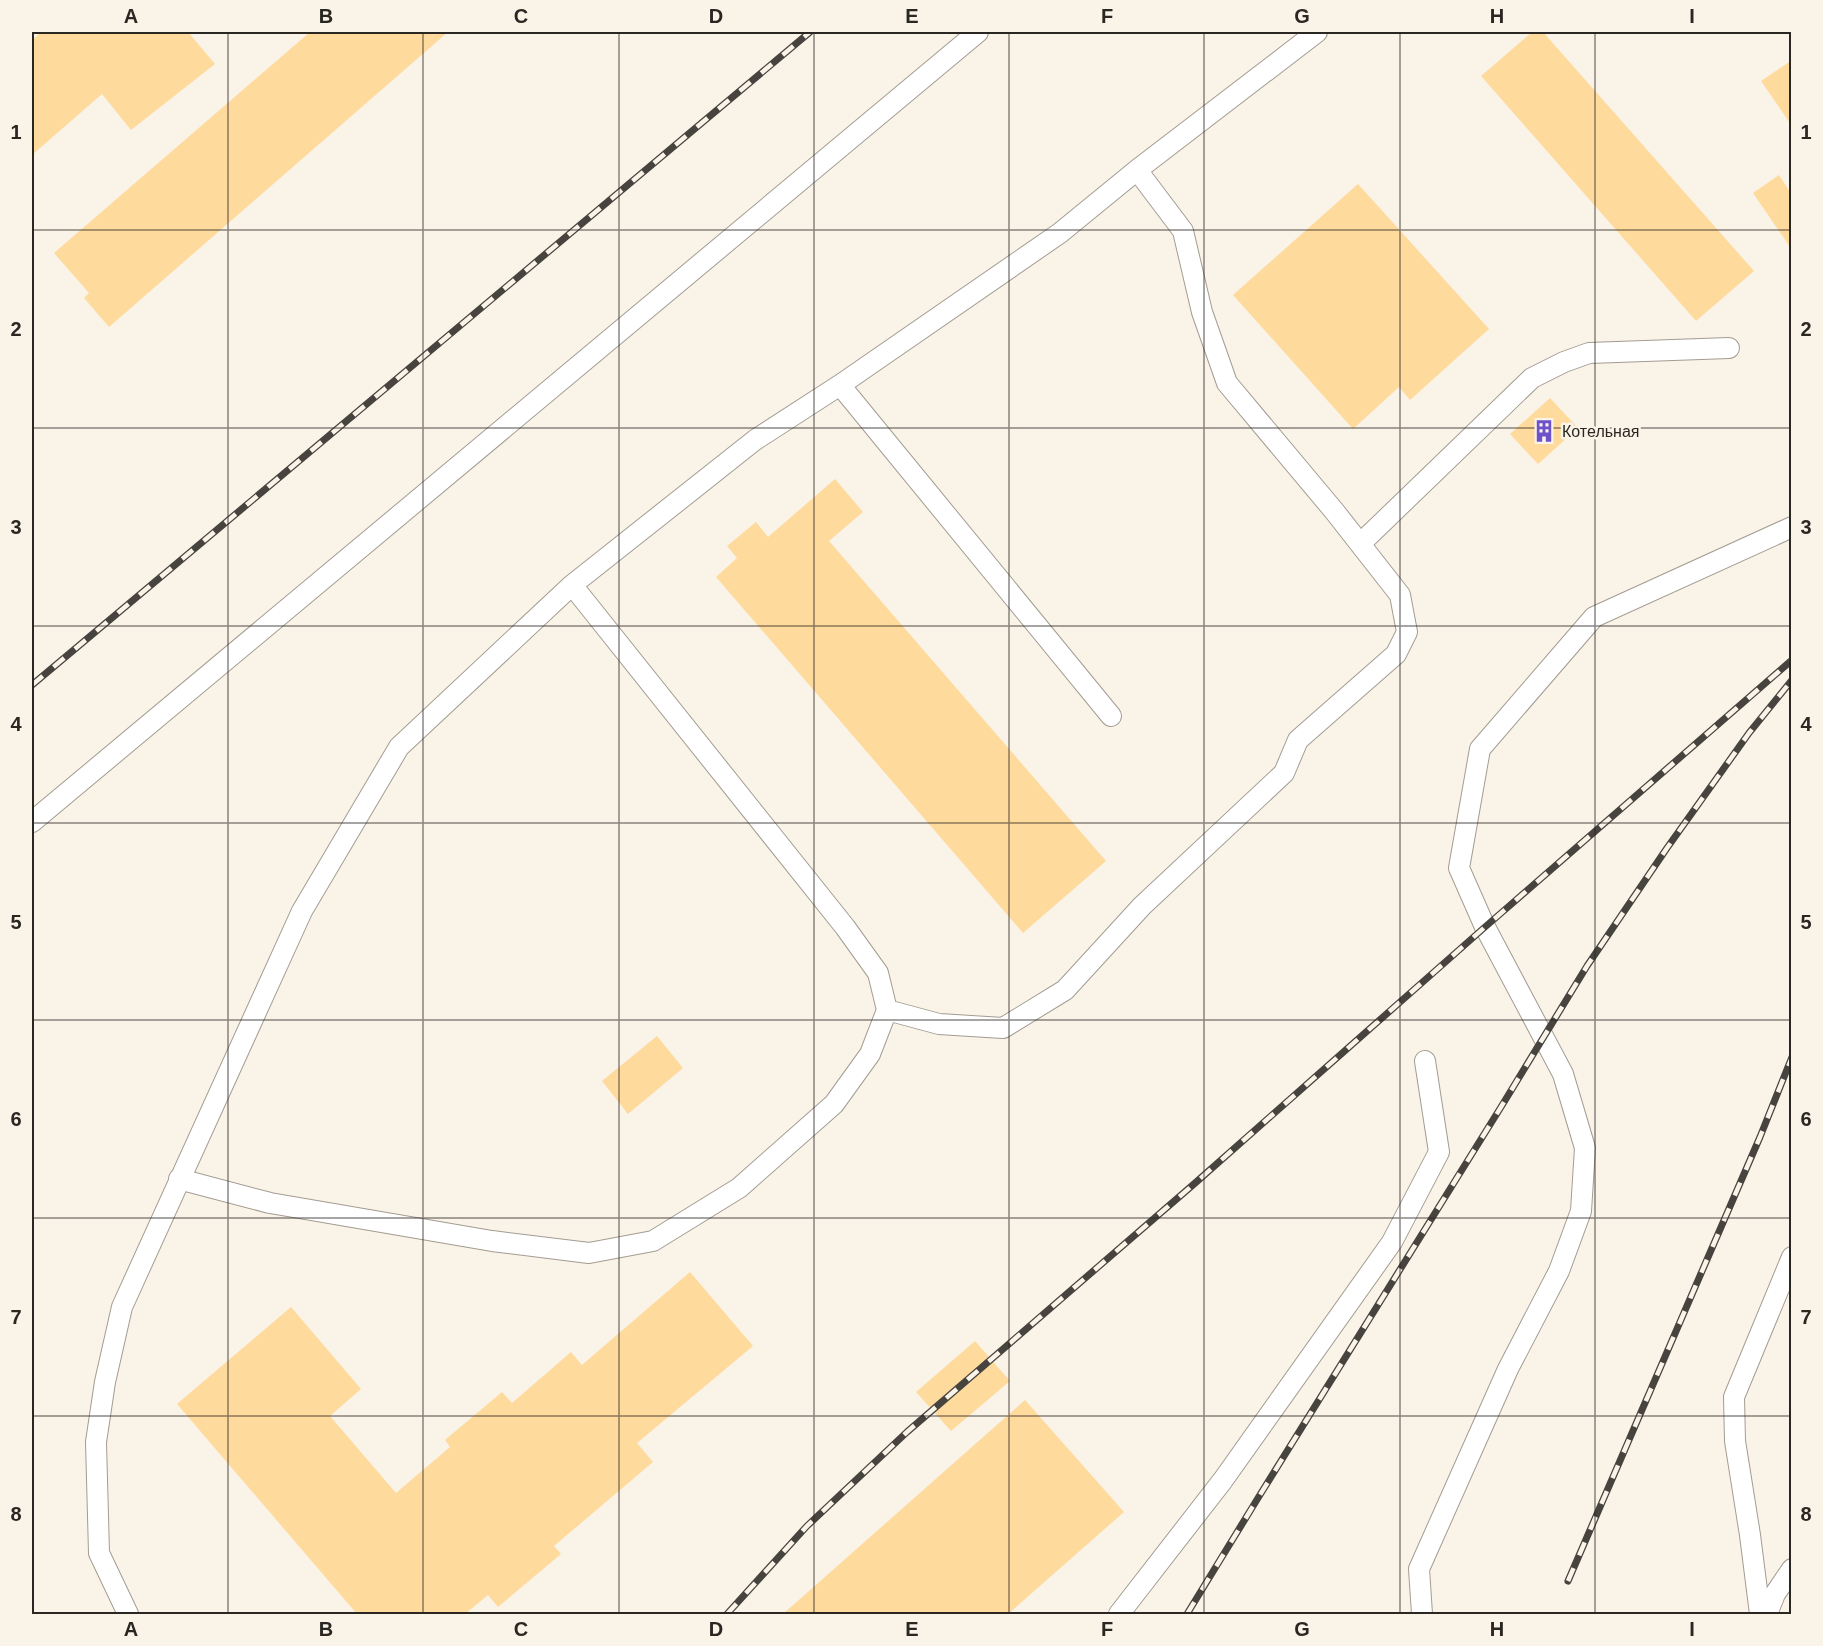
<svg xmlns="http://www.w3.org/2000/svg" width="1823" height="1646" viewBox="0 0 1823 1646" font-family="Helvetica,sans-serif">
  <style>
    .building { fill: #ffda9d }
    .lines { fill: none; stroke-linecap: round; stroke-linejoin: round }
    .lane-casing { stroke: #a39c92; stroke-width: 22 }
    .lane { stroke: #fff; stroke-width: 20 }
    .rail-casing { stroke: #47443f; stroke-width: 7 }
    .rail { stroke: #faf3e8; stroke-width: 4.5; stroke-dasharray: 14; stroke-linecap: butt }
    .grid { fill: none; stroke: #2a2723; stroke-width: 1.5; stroke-opacity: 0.55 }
    .labels { text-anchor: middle; stroke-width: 5; stroke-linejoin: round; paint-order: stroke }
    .poi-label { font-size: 16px; fill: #2a2723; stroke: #faf3e8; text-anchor: start }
    .neatline { fill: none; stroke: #2a2723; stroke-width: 2 }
    .grid-label { font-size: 20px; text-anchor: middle; font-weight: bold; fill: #2a2723 }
  </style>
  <rect width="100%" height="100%" fill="#faf3e8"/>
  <path class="building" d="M41 32H188L215 64 131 130 102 94 32 155V40Z
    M310 32H448L109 327 84 298 89 293 54 253Z
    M1532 32H1543L1754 271 1696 321 1481 76Z
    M1792 60V126L1761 81Z
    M1779 175 1792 195V250L1753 193Z
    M1358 184 1489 329 1410 400 1399 387 1353 429 1233 295Z
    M1550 398 1578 428 1538 464 1510 434Z
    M835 479 863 512 829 541 1106 861 1023 933 716 577 737 558 727 546 756 522 768 537Z
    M657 1036 683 1068 628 1114 602 1081Z
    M690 1272 753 1346 637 1443 653 1462 554 1546 561 1554 498 1607 488 1595 465 1614H357L177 1404 291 1307 361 1389 330 1416 396 1493 450 1447 445 1440 502 1392 512 1403 571 1352 582 1365Z
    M975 1341 1010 1381 951 1431 916 1392Z
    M1025 1400 1124 1512 1008 1614H783Z"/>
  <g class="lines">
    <g class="lane-casing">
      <path id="lane" d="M840 385 1111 716
        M1360 544 1532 378 1564 362 1589 353 1729 348
        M32 822 978 32
        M887 1010 939 1024 1003 1028 1065 990 1142 906 1284 773 1298 740 1396 654 1407 632 1400 595 1335 512 1227 383 1202 312 1183 231 1137 170
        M179 1179 270 1203 492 1241 589 1253 653 1241 739 1188 834 1104 870 1054 887 1010 878 973 845 927 572 585
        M128 1614 99 1553 96 1442 105 1382 122 1307 302 911 399 747 572 585 755 440 840 385 1060 233 1137 170 1317 32
        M1119 1614 1223 1480 1392 1242 1439 1152 1425 1061
        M1422 1614 1419 1569 1508 1369 1559 1271 1581 1211 1585 1148 1563 1074 1485 927 1459 868 1480 749 1594 617 1792 527
        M1760 1614 1750 1535 1735 1441 1734 1397 1792 1257
        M1767 1614 1775 1594 1792 1569"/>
    </g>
    <use href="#lane" class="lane"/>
    <g class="rail-casing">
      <path id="rail" d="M32 685 810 32
        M1568 1581 1760 1137 1792 1057
        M727 1614 807 1526 907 1432 1194 1184 1485 927 1792 660
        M1187 1614 1258 1498 1501 1107 1587 966 1667 848 1749 733 1792 680"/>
    </g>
    <use href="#rail" class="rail"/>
  </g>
  <path class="grid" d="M228 32V1614M423 32V1614M619 32V1614M814 32V1614M1009 32V1614M1204 32V1614M1400 32V1614M1595 32V1614M32 230H1792M32 428H1792M32 626H1792M32 823H1792M32 1020H1792M32 1218H1792M32 1416H1792"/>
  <defs>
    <g id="building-bare" transform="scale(1.8)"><path d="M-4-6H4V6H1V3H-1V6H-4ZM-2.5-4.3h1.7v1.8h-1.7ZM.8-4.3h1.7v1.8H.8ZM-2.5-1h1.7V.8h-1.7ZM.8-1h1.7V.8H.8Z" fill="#6d51ca" stroke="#faf3e8" stroke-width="2.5" paint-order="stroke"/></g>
  </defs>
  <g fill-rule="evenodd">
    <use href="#building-bare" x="1544" y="431"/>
  </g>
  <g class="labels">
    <g class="poi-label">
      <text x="1562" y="437">Котельная</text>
    </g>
  </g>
  <rect width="1823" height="1646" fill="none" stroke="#faf3e8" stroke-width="66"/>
  <rect x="33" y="33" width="1757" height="1580" class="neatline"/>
  <g class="grid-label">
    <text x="131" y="23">A</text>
    <text x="326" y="23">B</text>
    <text x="521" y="23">C</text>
    <text x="716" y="23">D</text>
    <text x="912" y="23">E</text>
    <text x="1107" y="23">F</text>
    <text x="1302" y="23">G</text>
    <text x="1497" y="23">H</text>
    <text x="1692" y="23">I</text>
    <text x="16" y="139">1</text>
    <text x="1806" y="139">1</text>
    <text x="16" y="336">2</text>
    <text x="1806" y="336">2</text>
    <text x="16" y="534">3</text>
    <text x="1806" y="534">3</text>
    <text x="16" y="731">4</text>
    <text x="1806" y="731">4</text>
    <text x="16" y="929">5</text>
    <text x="1806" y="929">5</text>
    <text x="16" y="1126">6</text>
    <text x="1806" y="1126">6</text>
    <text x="16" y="1324">7</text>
    <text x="1806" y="1324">7</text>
    <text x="16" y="1521">8</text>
    <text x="1806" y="1521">8</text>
    <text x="131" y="1636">A</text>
    <text x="326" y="1636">B</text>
    <text x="521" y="1636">C</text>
    <text x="716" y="1636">D</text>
    <text x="912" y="1636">E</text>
    <text x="1107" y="1636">F</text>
    <text x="1302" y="1636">G</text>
    <text x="1497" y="1636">H</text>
    <text x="1692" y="1636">I</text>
  </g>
</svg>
